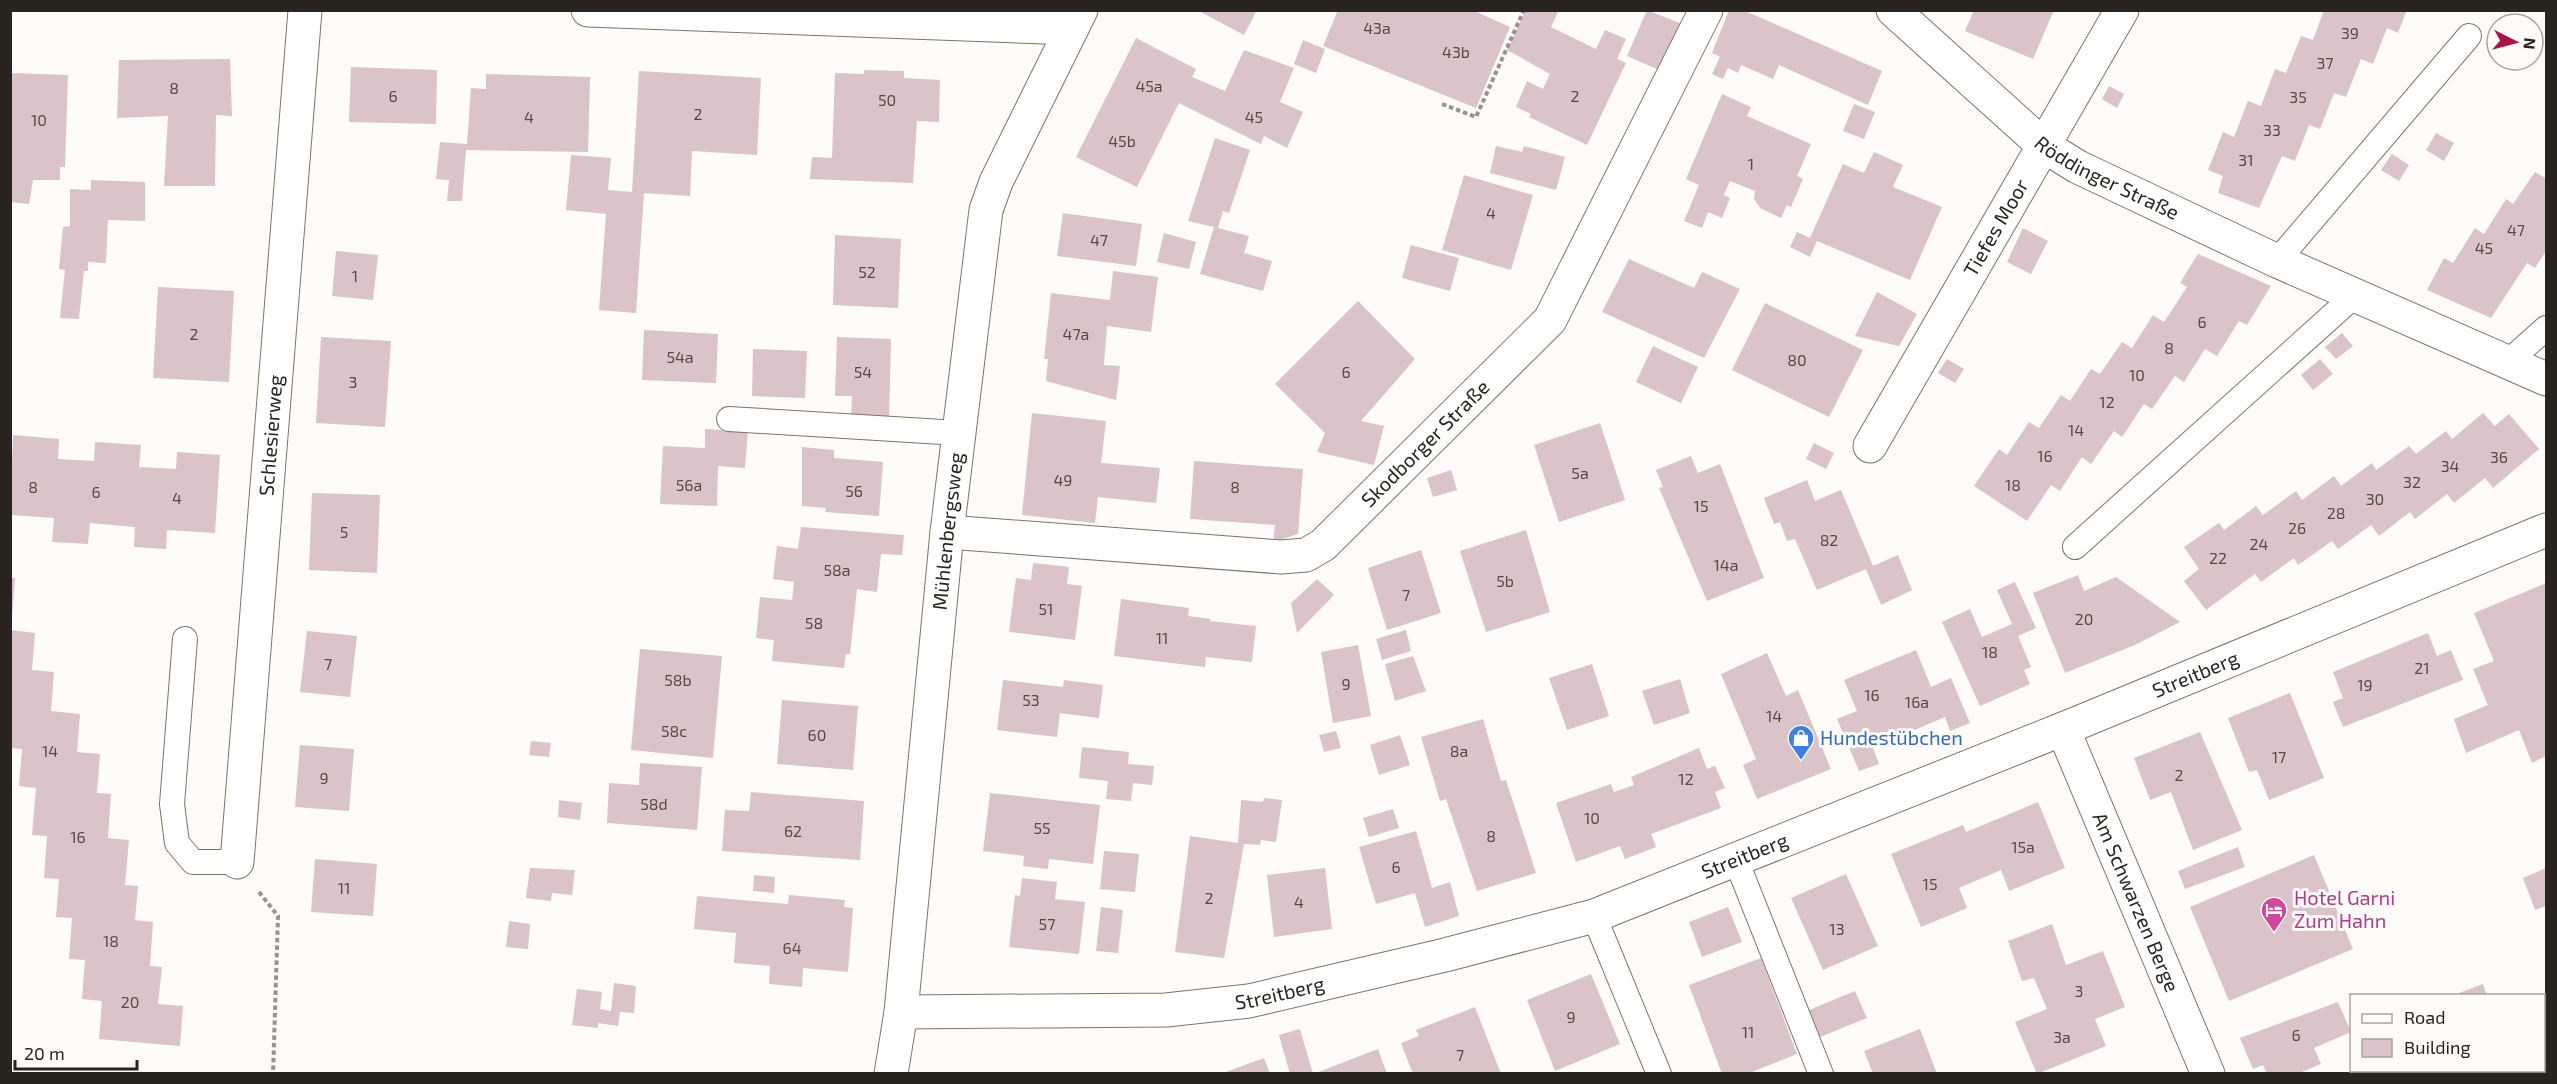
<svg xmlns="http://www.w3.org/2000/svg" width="2557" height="1084" viewBox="0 0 2557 1084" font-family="'Exo 2',sans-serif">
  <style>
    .building { fill: #dac4ca }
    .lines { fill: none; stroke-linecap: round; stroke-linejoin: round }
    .service-casing { stroke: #807466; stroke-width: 26 }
    .minor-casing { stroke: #807466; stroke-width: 35 }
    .tertiary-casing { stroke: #807466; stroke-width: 35 }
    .path { stroke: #97938f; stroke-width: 4; stroke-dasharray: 4.5 3; stroke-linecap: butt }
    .service { stroke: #fff; stroke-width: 24 }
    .minor { stroke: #fff; stroke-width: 33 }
    .tertiary { stroke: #fff; stroke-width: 33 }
    .labels { text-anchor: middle; stroke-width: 6; stroke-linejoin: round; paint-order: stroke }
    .number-label { font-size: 16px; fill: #554c49 }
    .street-label { font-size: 20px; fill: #29241e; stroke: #fefbf8 }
    .shop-label { font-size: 20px; fill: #366cbe; stroke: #fefbf8; text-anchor: start }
    .hotel-label { font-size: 20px; fill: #b23c85; stroke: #fefbf8; text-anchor: start }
  </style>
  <rect width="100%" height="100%" fill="#fefbf8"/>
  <path class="building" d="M1197 10H1257L1244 35Z
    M1338 10H1472L1510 27 1476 108 1323 46Z
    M1526 10H1559L1551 27 1596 49 1605 30 1626 39 1617 59 1626 63 1587 145 1529 117 1531 114 1516 107 1527 81 1543 89 1550 74 1507 50Z
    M1647 10 1682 24 1661 71 1627 56Z
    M1729 10H1743L1882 71 1868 105 1779 65 1773 79 1741 65 1738 73 1728 68 1723 79 1712 74 1720 57 1712 53Z
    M1974 10H2054L2033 59 1965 31Z
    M2324 10H2407L2398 33 2387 28 2373 64 2361 59 2346 97 2334 93 2320 129 2309 125 2295 161 2282 156 2259 208 2218 193 2223 176 2208 170 2223 132 2234 137 2248 101 2261 106 2275 69 2286 73 2301 36 2313 40Z
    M1136 38 1196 69 1192 77 1225 91 1244 50 1294 68 1280 102 1303 112 1287 148 1264 136 1261 144 1179 103 1137 187 1076 157Z
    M1303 40 1325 49 1316 73 1294 64Z
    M230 59 232 116 216 115 215 186H164L168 116 117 118 119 60Z
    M351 67 437 70 436 124 349 122Z
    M864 70 904 71V78L940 80 939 122 917 121 913 183 810 179 812 157 832 158 835 73 864 74Z
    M639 71 761 78 757 155 692 151 690 196 644 193 636 313 599 310 606 214 566 210 571 155 611 158 608 190 632 192Z
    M10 73 68 75 65 167H60V180H33L29 204 10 202Z
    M486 74 590 77 588 152 466 150 462 201H447L449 180 436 179 440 142 467 144 471 88 486 89Z
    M2109 86 2124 94 2117 108 2102 99Z
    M1722 94 1751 107 1747 116 1811 144 1797 176 1803 179 1791 207 1787 205 1781 218 1760 208 1754 199 1755 191 1730 181 1724 195 1730 198 1722 218 1708 212 1702 228 1684 221 1699 185 1686 179Z
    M1854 104 1875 112 1864 139 1843 131Z
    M2436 133 2454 143 2444 161 2426 150Z
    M1215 138 1250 150 1229 213 1223 211 1218 228 1249 236 1244 253 1272 261 1263 291 1200 274 1214 227 1188 221Z
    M1496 146 1522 152 1524 146 1565 157 1556 190 1490 173Z
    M1874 152 1903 165 1893 187 1942 207 1910 280 1817 241 1810 257 1790 247 1797 232 1810 238 1843 164 1864 173Z
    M2392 154 2409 165 2399 181 2381 170Z
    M2535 172 2545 178 2546 175V251L2535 268 2527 263 2491 318 2427 290 2444 258 2453 263 2475 228 2484 234 2506 199 2513 204Z
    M1464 175 1533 195 1511 270 1442 250Z
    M91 180 145 182V221L108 220 106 263 88 262V271H84L79 319 60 318 65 270 59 269 63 227 70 226V189L91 190Z
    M1063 213 1142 224 1136 266 1057 256Z
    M2023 228 2048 241 2031 274 2007 262Z
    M1164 233 1196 242 1189 269 1157 262Z
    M835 235 901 239 898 308 833 305Z
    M1411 245 1459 258 1450 291 1402 278Z
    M336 251 378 255 373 300 332 296Z
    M2198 254 2271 286 2247 325 2239 321 2217 356 2205 349 2184 382 2175 376 2152 409 2144 404 2122 437 2114 431 2091 464 2082 457 2060 491 2051 485 2027 521 1974 486 1999 449 2007 455 2029 422 2039 428 2061 395 2070 401 2091 369 2100 374 2122 342 2132 348 2153 315 2164 322 2187 287 2180 283Z
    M1629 259 1694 288 1702 272 1740 289 1704 358 1602 312Z
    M1113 271 1158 277 1151 332 1107 326 1104 365 1120 366 1116 400 1046 381 1048 359H1044L1051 293 1110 300Z
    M158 287 234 291 229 382 153 378Z
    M1877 292 1917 314 1899 346 1855 336Z
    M1358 301 1415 359 1361 421 1384 426 1374 465 1317 452 1325 433 1275 384Z
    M1765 303 1863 350 1829 417 1732 370Z
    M644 330 718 334 716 383 642 380Z
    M2342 333 2353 346 2336 359 2325 347Z
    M321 337 391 341 385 427 316 423Z
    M837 337 891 339 889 420 851 419 852 396H835Z
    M1653 346 1698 367 1681 403 1636 382Z
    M753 349 807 351 805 398 752 396Z
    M1947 359 1964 369 1955 383 1938 373Z
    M2320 359 2333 374 2313 390 2301 375Z
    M1032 413 1106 421 1101 463 1160 468 1156 503 1098 497 1095 523 1022 515Z
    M2483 413 2495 426 2509 414 2539 449 2493 488 2485 478 2454 503 2447 494 2415 519 2410 512 2379 536 2371 525 2338 549 2332 541 2298 565 2294 558 2261 582 2255 574 2206 610 2184 581 2199 569 2184 547 2219 523 2224 530 2256 506 2263 515 2296 491 2302 500 2334 476 2341 486 2372 463 2376 470 2409 446 2416 454 2446 431 2452 439Z
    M1600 423 1625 500 1559 522 1534 445Z
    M705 429 748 431 745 468 718 466 717 506 660 504 663 446 705 448Z
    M13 435 59 439 58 459 94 461 95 442 141 445 139 467 176 469 177 452 220 455 215 533 167 530 166 549 134 547 135 527 90 523 88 544 52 542 54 518 10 515Z
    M1814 443 1834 453 1826 469 1806 459Z
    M802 447 834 450V458L883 462 879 516 825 512 826 508 802 506Z
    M1691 456 1698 473 1720 464 1764 578 1707 601 1659 488 1663 487 1656 470Z
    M1194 461 1303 469 1298 534 1273 542 1275 525 1190 519Z
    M1451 470 1457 490 1433 497 1427 478Z
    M1807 480 1815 501 1841 490 1873 566 1898 555 1912 590 1881 605 1866 569 1817 590 1795 539 1787 541 1780 522 1774 524 1764 498Z
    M312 493 380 495 377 573 309 570Z
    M801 527 904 535 902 555 881 554 877 592 857 589 850 654H846L844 668 772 661 774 640 756 638 760 597 792 600 794 582 773 579 777 546 798 549Z
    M1526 530 1550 612 1486 632 1460 551Z
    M1421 550 1441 613 1387 630 1368 568Z
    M1033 563 1069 567 1067 584 1082 586 1075 640 1009 632 1016 578 1031 580Z
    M2078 575 2084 591 2116 577 2180 622 2135 645 2065 673 2033 593Z
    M10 578H15L12 617H10Z
    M1317 579 1334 595 1297 633 1291 603Z
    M2015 582 2036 628 2018 636 2031 667 2024 670 2030 684 1980 706 1942 622 1970 609 1982 637 2012 624 1997 590Z
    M2546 583V756L2532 763 2519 730 2466 753 2454 719 2488 705 2473 669 2494 661 2474 613Z
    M1121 599 1189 608 1188 616 1211 619 1210 621 1256 626 1252 662 1206 657 1205 667 1114 656Z
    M10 630 35 633 32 670 54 672 51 711 80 714 77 752 100 754 97 793 111 794 108 838 129 840 125 885 138 886 135 920 153 922 150 966 162 967 158 1004 183 1006 180 1046 99 1039 102 1001 82 999 85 960 69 959 72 918 56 917 59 879 44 878 47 836 32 835 36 788 19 786 22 749 10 748Z
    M1406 630 1411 651 1382 660 1376 639Z
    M307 631 357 636 350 697 300 692Z
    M2428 633 2437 656 2451 650 2463 680 2343 727 2333 702 2343 698 2333 672Z
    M1358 645 1371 716 1333 723 1321 652Z
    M640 649 722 656 713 758 631 750Z
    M1916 650 1931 687 1951 678 1970 723 1950 731 1945 717 1873 748 1879 764 1859 771 1837 719 1857 711 1844 680Z
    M1767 653 1786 696 1798 690 1831 769 1757 799 1743 765 1756 759 1721 674Z
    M1413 656 1426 691 1395 701 1385 664Z
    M1592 664 1609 716 1567 730 1549 678Z
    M1680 679 1690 713 1654 725 1642 691Z
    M1003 680 1063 687 1064 680 1103 685 1099 718 1060 713 1057 737 997 730Z
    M2290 693 2324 778 2269 800 2257 770 2249 772 2228 718Z
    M782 700 858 706 853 770 777 764Z
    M1483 719 1501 781 1506 780 1536 873 1477 891 1446 799 1440 801 1421 737Z
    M1336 731 1341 748 1324 752 1319 735Z
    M2200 732 2242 830 2193 850 2171 792 2150 800 2134 758Z
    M1400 735 1410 765 1379 775 1370 745Z
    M531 741 551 743 549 757 529 755Z
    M300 745 354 749 349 811 295 807Z
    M1082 747 1129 752 1128 764 1154 766 1152 785 1133 783 1131 801 1106 799 1108 781 1079 778Z
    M1699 748 1707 769 1715 766 1725 788 1715 792 1721 808 1651 834 1656 847 1625 859 1620 846 1576 862 1556 803 1611 784 1614 792 1634 785 1631 777Z
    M640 763 702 767 697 830 607 823 609 783 639 785Z
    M751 792 864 801 860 860 722 851 725 810 749 811Z
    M990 793 1100 805 1093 864 1049 859 1048 869 1023 866 1024 856 983 851Z
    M1264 798 1282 800 1276 842 1261 840 1260 845 1244 844 1224 958 1175 952 1190 836 1238 843 1241 800 1263 802Z
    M559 800 582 803 580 820 558 817Z
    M2038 802 2065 868 2009 891 2001 870 1959 888 1967 908 1921 927 1891 854 1963 825 1966 832Z
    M1393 809 1399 828 1369 837 1363 818Z
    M1416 831 1432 888 1450 882 1459 916 1425 927 1415 893 1376 904 1359 847Z
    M2238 847 2245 867 2185 889 2178 871Z
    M1104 851 1139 854 1135 892 1100 889Z
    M2314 855 2353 949 2229 1001 2190 907Z
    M315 859 377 864 373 916 311 912Z
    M530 868 575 870 572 895 552 893 551 901 526 898Z
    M1325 868 1332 929 1274 937 1267 875Z
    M2546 868V906L2535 910 2523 878Z
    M1846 874 1878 946 1823 970 1791 898Z
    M754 875 775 877 774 893 753 891Z
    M1022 878 1057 882 1055 899 1085 902 1079 954 1009 947 1015 895 1020 896Z
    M789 895 845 900 844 907 853 908 848 972 803 968 802 987 769 984 770 966 734 963 736 933 694 929 697 896 788 904Z
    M1101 907 1123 910 1118 953 1096 951Z
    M1728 907 1742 942 1702 957 1689 922Z
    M509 921 530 924 528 949 506 947Z
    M2052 924 2066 965 2103 951 2125 1007 2095 1019 2106 1046 2037 1074 2015 1022 2047 1009 2034 978 2022 981 2008 941Z
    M1761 958 1797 1054 1747 1074H1722L1689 985Z
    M1591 974 1620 1044 1555 1071 1527 1000Z
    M614 983 636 986 634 1013 620 1012 618 1026 598 1023V1028L572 1025 577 989 602 992 600 1009 611 1011Z
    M2483 984 2487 996H2460L2459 993Z
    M1855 991 1867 1018 1820 1037 1809 1010Z
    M2338 1002 2351 1032 2314 1048 2321 1064 2297 1074H2267L2263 1065 2253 1069 2240 1038Z
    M1475 1007 1501 1074H1413L1401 1043 1419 1036 1416 1030Z
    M1300 1029 1313 1074H1290L1279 1035Z
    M1920 1029 1937 1074H1873L1864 1051Z
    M2545 1042 2546 1070 2544 1071V1043Z
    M1378 1049 1387 1074H1316V1073Z
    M1264 1058 1270 1074H1223V1073Z
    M2486 1071H2541L2542 1074H2488Z"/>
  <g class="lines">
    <g class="service-casing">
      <path id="service" d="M2277 261 2469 36
        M2508 362 2546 328
        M729 419 959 433
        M2075 547 2354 296
        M185 639 172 804 177 843 193 862H237
        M1736 860 1821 1074
        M1594 916 1659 1074"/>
    </g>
    <g class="minor-casing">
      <g id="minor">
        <path d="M588 10 1072 28"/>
        <path id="s1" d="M1893 10 2044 146 2078 167 2277 261 2546 379"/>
        <path id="s2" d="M1870 446 2122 10"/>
        <path id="s3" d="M947 532 1281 557 1306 555 1323 545 1550 320 1706 10"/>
        <path id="s4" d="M2063 729 2208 1074"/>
        <path id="s5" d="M237 862 305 10"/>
        <path id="s6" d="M901 1012 1166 1010 1249 1001 1445 955 1594 916 2063 729 2546 530"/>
      </g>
    </g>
    <g class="tertiary-casing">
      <g id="tertiary">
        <path id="s7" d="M891 1074 901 1012 947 532 986 210 996 182 1081 10"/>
      </g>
    </g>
    <path class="path" d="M1442 104 1476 117 1524 10
      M259 892 278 916 273 1074"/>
    <use href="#service" class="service"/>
    <use href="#minor" class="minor"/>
    <use href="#tertiary" class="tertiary"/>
  </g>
  <defs>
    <g id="shop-pin" transform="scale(1.35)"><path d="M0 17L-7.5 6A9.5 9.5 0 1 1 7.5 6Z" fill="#3f7fe0" stroke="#fefbf8"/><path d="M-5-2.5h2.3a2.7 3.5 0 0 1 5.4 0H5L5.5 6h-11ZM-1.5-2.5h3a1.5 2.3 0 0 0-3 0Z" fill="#fff"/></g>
    <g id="hotel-pin" transform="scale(1.35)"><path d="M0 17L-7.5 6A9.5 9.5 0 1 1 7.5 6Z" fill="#d1479c" stroke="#fefbf8"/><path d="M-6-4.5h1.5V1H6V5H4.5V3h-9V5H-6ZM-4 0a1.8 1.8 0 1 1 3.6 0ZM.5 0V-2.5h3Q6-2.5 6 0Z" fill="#fff"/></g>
  </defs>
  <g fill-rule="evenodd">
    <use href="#shop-pin" x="1801" y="738"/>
    <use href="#hotel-pin" x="2274" y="910"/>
  </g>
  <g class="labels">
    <g class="number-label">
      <text x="1377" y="34">43a</text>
      <text x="2350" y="39">39</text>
      <text x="1456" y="58">43b</text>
      <text x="2325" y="69">37</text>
      <text x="1149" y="92">45a</text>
      <text x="174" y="94">8</text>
      <text x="393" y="102">6</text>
      <text x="1575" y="102">2</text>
      <text x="2298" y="103">35</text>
      <text x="887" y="106">50</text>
      <text x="698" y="120">2</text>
      <text x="529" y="123">4</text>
      <text x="1254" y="123">45</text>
      <text x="39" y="126">10</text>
      <text x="2272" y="136">33</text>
      <text x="1122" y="147">45b</text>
      <text x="2246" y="166">31</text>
      <text x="1751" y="170">1</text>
      <text x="1491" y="219">4</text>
      <text x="2516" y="236">47</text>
      <text x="1099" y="246">47</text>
      <text x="2484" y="254">45</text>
      <text x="867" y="278">52</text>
      <text x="355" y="282">1</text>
      <text x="2202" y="328">6</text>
      <text x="194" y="340">2</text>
      <text x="1076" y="340">47a</text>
      <text x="2169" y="354">8</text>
      <text x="680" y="363">54a</text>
      <text x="1797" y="366">80</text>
      <text x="863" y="378">54</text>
      <text x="1346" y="378">6</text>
      <text x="2137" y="381">10</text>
      <text x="353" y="388">3</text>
      <text x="2107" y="408">12</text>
      <text x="2076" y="436">14</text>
      <text x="2045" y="462">16</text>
      <text x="2499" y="463">36</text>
      <text x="2450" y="472">34</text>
      <text x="1580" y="479">5a</text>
      <text x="1063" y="486">49</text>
      <text x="2412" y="488">32</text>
      <text x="689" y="491">56a</text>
      <text x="2013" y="491">18</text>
      <text x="33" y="493">8</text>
      <text x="1235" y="493">8</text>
      <text x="854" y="497">56</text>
      <text x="96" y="498">6</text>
      <text x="177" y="504">4</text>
      <text x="2375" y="505">30</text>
      <text x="1701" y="512">15</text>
      <text x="2336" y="519">28</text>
      <text x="2297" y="534">26</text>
      <text x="344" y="538">5</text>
      <text x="1829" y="546">82</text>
      <text x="2259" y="550">24</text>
      <text x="2218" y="564">22</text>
      <text x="1726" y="571">14a</text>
      <text x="837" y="576">58a</text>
      <text x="1505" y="587">5b</text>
      <text x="1406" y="601">7</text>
      <text x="1046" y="615">51</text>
      <text x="2084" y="625">20</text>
      <text x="814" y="629">58</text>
      <text x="1162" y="644">11</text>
      <text x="1990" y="658">18</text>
      <text x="328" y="670">7</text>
      <text x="2422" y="674">21</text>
      <text x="678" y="686">58b</text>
      <text x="1346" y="690">9</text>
      <text x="2365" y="691">19</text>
      <text x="1872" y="701">16</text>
      <text x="1031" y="706">53</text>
      <text x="1917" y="708">16a</text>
      <text x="1774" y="722">14</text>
      <text x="674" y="737">58c</text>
      <text x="817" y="741">60</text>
      <text x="50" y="757">14</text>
      <text x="1459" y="757">8a</text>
      <text x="2279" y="763">17</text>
      <text x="2179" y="781">2</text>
      <text x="324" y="784">9</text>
      <text x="1686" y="785">12</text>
      <text x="654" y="810">58d</text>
      <text x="1592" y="824">10</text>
      <text x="1042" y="834">55</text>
      <text x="793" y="837">62</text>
      <text x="1491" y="842">8</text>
      <text x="78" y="843">16</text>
      <text x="2023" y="853">15a</text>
      <text x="1396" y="873">6</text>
      <text x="1930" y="890">15</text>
      <text x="344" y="894">11</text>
      <text x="1209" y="904">2</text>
      <text x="1299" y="908">4</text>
      <text x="1047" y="930">57</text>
      <text x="1837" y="935">13</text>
      <text x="111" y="947">18</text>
      <text x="792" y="954">64</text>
      <text x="2079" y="997">3</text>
      <text x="130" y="1008">20</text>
      <text x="1571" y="1023">9</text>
      <text x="1748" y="1038">11</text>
      <text x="2296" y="1041">6</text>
      <text x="2062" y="1043">3a</text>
      <text x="1460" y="1061">7</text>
    </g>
    <g class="street-label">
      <text dy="7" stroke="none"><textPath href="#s1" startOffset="274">Röddinger Straße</textPath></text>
      <text dy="7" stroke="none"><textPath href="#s2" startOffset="252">Tiefes Moor</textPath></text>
      <text dy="7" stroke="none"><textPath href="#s5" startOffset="428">Schlesierweg</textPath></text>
      <text dy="7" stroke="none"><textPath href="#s3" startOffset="524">Skodborger Straße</textPath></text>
      <text dy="7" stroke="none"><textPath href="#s7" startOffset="546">Mühlenbergsweg</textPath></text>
      <text dy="7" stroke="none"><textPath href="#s6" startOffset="1352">Streitberg</textPath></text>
      <text dy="7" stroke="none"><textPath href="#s6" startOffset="866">Streitberg</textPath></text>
      <text dy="7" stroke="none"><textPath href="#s4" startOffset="188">Am Schwarzen Berge</textPath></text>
      <text dy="7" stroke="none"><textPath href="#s6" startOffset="380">Streitberg</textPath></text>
    </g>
    <g class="shop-label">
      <text x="1820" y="745">Hundestübchen</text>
    </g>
    <g class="hotel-label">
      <text x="2294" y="905">Hotel Garni<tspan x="2294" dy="23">Zum Hahn</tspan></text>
    </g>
  </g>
  <rect width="2557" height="1084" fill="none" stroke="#29241e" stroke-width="24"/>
  <rect x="2350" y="994" width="195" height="78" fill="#fefbf8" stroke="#a9a5a1" stroke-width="1.5"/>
  <rect x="2362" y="1014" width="30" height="9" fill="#ffffff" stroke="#a9a5a1" stroke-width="1.5"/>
  <text x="2404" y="1024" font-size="18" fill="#29241e">Road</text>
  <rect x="2362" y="1039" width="30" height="18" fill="#dac4ca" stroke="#a9a5a1" stroke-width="1.5"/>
  <text x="2404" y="1054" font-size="18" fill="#29241e">Building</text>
  <g transform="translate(2515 42) rotate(96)"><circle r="28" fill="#fefbf8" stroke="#a9a5a1" stroke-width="1.5"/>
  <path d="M0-4.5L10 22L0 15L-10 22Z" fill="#aa164a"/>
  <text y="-9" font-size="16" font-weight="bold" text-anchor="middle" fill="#29241e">N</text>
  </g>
  <path d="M15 1060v9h122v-9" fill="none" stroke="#29241e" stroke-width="3"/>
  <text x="24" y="1060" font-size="18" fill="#29241e" stroke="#fefbf8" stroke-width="4.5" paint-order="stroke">20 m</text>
</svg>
